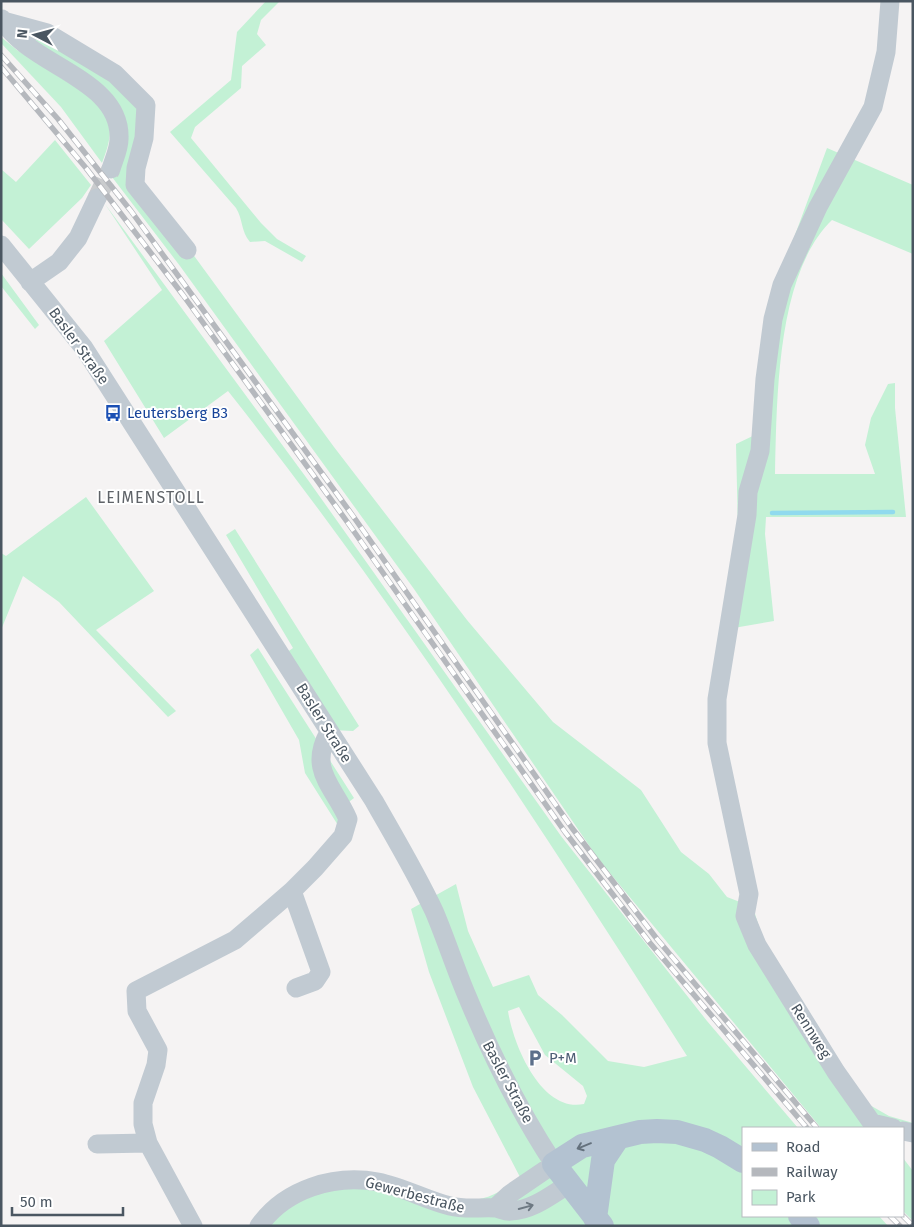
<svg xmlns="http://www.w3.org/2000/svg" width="914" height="1227" viewBox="0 0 914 1227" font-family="'Fira Sans',sans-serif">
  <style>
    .green { fill: #c3f1d5; fill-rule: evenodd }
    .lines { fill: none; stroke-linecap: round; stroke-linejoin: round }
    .stream { stroke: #90daee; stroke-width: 4.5 }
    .minor-tunnel { stroke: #caccce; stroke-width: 19; stroke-dasharray: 19 9; stroke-linecap: butt }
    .minor { stroke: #c1cad2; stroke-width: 19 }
    .major { stroke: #b3c2d1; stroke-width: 24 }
    .rail-casing { stroke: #b5b8bd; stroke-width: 5.5 }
    .rail { stroke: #fff; stroke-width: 4; stroke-dasharray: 11; stroke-linecap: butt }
    .oneway { stroke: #64717d }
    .oneway2 { stroke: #6e7983 }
    .labels { text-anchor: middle; stroke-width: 4; stroke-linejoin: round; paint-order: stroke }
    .street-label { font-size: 15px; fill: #4a5661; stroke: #fff }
    .transit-label { font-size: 15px; fill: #164399; stroke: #fff; text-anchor: start }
    .service-label { font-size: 15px; fill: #4e5e75; stroke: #fff; text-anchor: start }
    .neighbourhood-label { font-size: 16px; letter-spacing: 1px; fill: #5f6368; stroke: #fff }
  </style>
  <rect width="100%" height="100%" fill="#f5f3f3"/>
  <path class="green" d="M266 1H280L261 20 257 34 266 45 242 66 241 88 195 127 191 138 261 223 277 239 306 256 302 262 265 241 250 242C241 232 243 219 236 208L170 132 231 80 237 32Z
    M23 31 107 72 139 109 132 171 334 447 467 620 553 722 641 790 681 852 709 874 727 897 753 907 762 937 811 1020 868 1104 889 1116 913 1123 903 1128H821L599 860 414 589 180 266 112 177 125 117 107 89 40 47Z
    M1 37 17 50 99 102C115 124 111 139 102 163L61 107 1 43Z
    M55 140 91 185 82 198 29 249 1 219V169L16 182Z
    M827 148 913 185V254L832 220C776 274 777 400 775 474H875L865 445 871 418 888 384 895 383V408L906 517H766L765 534 774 621 722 630 738 532 736 444 757 434 770 303Z
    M105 204 308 480 561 836 707 1021 798 1128H743V1216H879L888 1226H251L328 1174 452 1200C484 1203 494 1195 521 1179L473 1087 429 972 411 909 456 884 468 931 493 987 529 975 538 995 562 1015 608 1061 644 1067 687 1056C542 829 395 602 228 391L164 438 104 341 162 290ZM519 1007 545 1055 583 1086 587 1096 584 1104C541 1113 513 1044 508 1011Z
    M1 273 39 325 35 329 1 286Z
    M86 497 154 591 96 630 176 711 168 717 59 602 23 576 1 630V553L6 556Z
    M235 529 359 726 353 731 332 730 286 653 293 648 226 535Z
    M258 648 354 798 341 808V830L305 773 299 740 250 655Z
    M903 1158 913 1171V1221L903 1211Z"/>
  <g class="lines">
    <path class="stream" d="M772 513 893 512"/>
    <path class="minor-tunnel" d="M97 198 111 169"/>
    <path class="minor" d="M890 1 886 52 873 107 818 207 782 285 773 319 765 379 760 451 748 492 747 515 717 699V743L749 894 745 916 757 945 836 1072 872 1123 893 1128
      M2 19C28 66 122 78 119 139 119 149 114 159 111 169
      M3 21 47 33 115 74 146 105 144 138 136 168 135 185 187 250
      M1 245 84 348 374 801C395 838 416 873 434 911 446 939 455 968 467 996 491 1054 519 1111 554 1164L510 1194 495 1208
      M30 282 59 262 78 238 97 198
      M292 891 321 972 315 981 296 988
      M903 1131 913 1133
      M97 1144 148 1143
      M193 1226 148 1143 143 1124V1103L156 1065 158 1050 137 1011 136 991 235 940 292 891 315 868 343 836 348 819C333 785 308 770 329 732
      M259 1226C285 1189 334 1174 378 1182 403 1187 426 1200 450 1206 466 1210 480 1207 496 1208 501 1209 506 1212 511 1211 533 1210 551 1195 569 1184"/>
    <path class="major" d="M800 1216 808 1226
      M595 1218 603 1160 617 1139
      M602 1226 554 1164 582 1146 640 1132 657 1131 677 1132 705 1140 720 1147 743 1161"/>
    <g class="rail-casing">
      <path id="rail" d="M1 55 58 119 131 211 353 516 572 828 657 939 817 1128
        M1 67 86 168 183 295 348 523 565 832 650 943 807 1128
        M890 1216 900 1226
        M903 1216 913 1226"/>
    </g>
    <use href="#rail" class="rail"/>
  </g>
  <defs><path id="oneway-shaft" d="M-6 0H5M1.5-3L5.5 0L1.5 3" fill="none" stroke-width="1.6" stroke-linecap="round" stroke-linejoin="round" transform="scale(1.25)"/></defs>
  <use class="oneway" href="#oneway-shaft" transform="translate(584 1146) rotate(158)"/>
  <use class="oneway2" href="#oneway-shaft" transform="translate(526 1207) rotate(-15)"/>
  <defs>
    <g id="bus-bare" transform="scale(1.35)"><path d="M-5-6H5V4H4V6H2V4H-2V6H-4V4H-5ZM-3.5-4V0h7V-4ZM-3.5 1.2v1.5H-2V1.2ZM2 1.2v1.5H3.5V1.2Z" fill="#1a4fb4" stroke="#fff" stroke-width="2.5" paint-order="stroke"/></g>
    <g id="parking-bare" transform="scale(1.35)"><path d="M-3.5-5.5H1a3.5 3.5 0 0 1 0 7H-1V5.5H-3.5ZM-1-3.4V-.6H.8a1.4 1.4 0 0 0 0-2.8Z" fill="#5c6f8a" stroke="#fff" stroke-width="2.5" paint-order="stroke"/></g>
  </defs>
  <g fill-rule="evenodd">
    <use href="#bus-bare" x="113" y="413"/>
    <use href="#parking-bare" x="535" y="1058"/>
  </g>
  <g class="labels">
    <g class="street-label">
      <text transform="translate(79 346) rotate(54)" y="5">Basler Straße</text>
      <text transform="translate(324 723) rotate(58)" y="5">Basler Straße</text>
      <text transform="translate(811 1031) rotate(58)" y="5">Rennweg</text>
      <text transform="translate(508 1082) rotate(62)" y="5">Basler Straße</text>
      <text transform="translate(415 1195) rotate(15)" y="5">Gewerbestraße</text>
    </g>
    <g class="transit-label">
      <text x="127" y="418">Leutersberg B3</text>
    </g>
    <g class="service-label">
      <text x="549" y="1063">P+M</text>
    </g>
    <g class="neighbourhood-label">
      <text x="151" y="503">LEIMENSTOLL</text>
    </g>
  </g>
  <rect width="914" height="1227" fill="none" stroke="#4a5661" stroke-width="5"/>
  <rect x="742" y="1127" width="162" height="90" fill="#ffffff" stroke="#b7bbc0"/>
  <rect x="752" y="1143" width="25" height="8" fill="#b3c2d1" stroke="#b7bbc0"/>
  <text x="786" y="1152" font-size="15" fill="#4a5661">Road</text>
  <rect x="752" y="1168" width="25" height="8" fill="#b5b8bd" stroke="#b7bbc0"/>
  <text x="786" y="1177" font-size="15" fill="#4a5661">Railway</text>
  <rect x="752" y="1190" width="25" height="15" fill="#c3f1d5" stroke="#b7bbc0"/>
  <text x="786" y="1202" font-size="15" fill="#4a5661">Park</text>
  <g transform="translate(35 35) rotate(276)" stroke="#ffffff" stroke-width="4" paint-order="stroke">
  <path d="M0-4L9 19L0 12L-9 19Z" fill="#4a5661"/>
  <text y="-8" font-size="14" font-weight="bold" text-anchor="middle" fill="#4a5661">N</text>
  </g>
  <path d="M12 1207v8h111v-8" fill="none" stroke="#4a5661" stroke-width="2.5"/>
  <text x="20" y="1207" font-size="15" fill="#4a5661" stroke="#ffffff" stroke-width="4" paint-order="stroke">50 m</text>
</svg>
